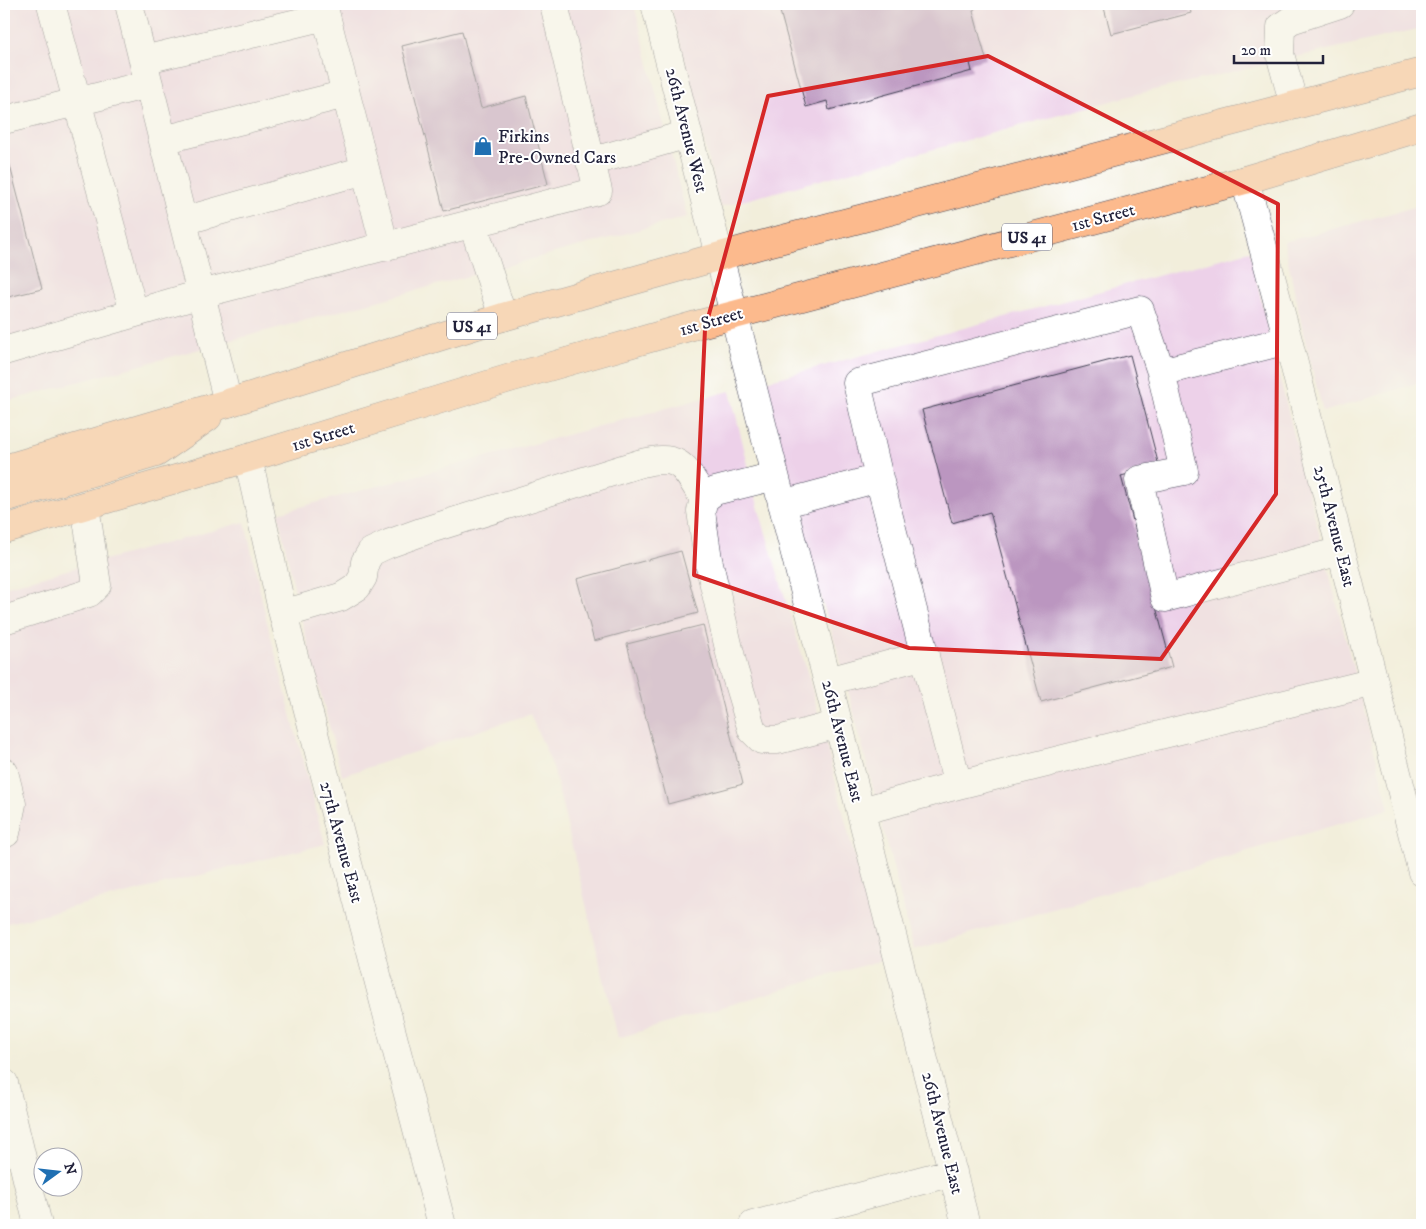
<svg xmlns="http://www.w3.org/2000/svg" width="1426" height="1229" viewBox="0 0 1426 1229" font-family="'IM FELL DW Pica',serif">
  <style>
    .built { fill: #edd1e9 }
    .building { fill: #bb96c0 }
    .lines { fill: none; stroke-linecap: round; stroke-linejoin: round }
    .minor-casing { stroke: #414153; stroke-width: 29 }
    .major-casing { stroke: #414153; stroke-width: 29 }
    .minor { stroke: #fff; stroke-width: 28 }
    .major { stroke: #fcba8d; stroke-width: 28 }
    .marked { fill: none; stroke: #d62828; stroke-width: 4; stroke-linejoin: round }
    .labels { text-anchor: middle; stroke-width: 4; stroke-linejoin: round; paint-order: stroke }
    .shield { fill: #fff; stroke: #646476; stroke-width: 1 }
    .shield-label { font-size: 16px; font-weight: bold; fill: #22223b }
    .street-label { font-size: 18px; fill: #22223b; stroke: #fff }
    .poi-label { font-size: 18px; fill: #22223b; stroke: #fff; text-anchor: start }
  </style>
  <rect width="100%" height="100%" fill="#fff"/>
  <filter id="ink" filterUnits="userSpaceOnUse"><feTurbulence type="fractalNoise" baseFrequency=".02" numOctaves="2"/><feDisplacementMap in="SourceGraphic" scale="10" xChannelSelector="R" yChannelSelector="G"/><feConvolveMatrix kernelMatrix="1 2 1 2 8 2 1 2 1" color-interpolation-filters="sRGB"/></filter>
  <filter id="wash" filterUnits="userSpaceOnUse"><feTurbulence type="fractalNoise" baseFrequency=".0096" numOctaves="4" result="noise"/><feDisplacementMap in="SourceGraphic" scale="20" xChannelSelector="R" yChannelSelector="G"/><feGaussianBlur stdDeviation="1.12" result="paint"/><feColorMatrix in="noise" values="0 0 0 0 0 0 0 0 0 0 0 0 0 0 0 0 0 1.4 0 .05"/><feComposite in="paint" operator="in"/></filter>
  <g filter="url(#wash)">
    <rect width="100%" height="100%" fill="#f2eedb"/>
    <path class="built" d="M4 4H634L687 217 4 402Z
      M670 4H1422V28L1137 94 720 207Z
      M1422 205V382L1323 412 1304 336 1284 242Z
      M1250 251 1271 344 1389 809 914 950 841 662 792 501 763 382Z
      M730 391 759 510 811 685 881 960 618 1038 553 767 530 714 342 776 299 610 278 513Z
      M245 522 266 618 325 844 4 924V587Z"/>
    <g id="blocks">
      <path class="building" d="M778 4H973L975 8 973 11 986 59 970 63 972 71 829 110 827 101 806 107Z
        M1103 4H1189L1191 13 1111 34Z
        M462 31 481 108 526 96 548 184 444 211 402 46Z
        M4 143 42 289 4 298Z
        M1130 355 1159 466 1121 476 1172 667 1041 702 990 512 952 523 922 410Z
        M681 551 698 613 594 641 577 579Z
        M703 625 743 784 668 804 627 644Z"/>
    </g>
  </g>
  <g filter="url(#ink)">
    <use href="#blocks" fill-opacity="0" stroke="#414153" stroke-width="1"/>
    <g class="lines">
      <g class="minor-casing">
        <path id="minor" d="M51 4 134 313
          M129 4 228 403
          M323 4 385 247
          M655 4 966 1225
          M143 60 326 16
          M1294 105 1280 54 1281 27 1291 20 1340 4
          M4 120 149 84
          M163 140 346 94
          M590 162 688 134
          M1245 180 1288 340 1422 872
          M183 221 365 170
          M473 224 503 317
          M4 351 201 294 598 191 554 4
          M1161 372 1184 471 1139 480 1165 598 1341 551
          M248 458 283 614 442 1225
          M775 476 715 491 704 499 701 511 708 559 734 670 752 730 762 740H778L839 724
          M879 478 958 785
          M782 504 879 478 857 383 1140 310 1161 372 1288 340
          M283 614 341 597 357 587 363 577 365 562 371 552 388 544 424 531 638 464C681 453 683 465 704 499
          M4 620 89 593 97 585 85 506
          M828 681 925 655
          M4 772 12 804 6 833 4 834
          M861 811 958 785 1374 682
          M4 1083 38 1225
          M753 1225 953 1172"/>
      </g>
      <g class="major-casing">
        <path id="major" d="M4 469 228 403 503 317 760 245 1422 72
          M4 498 156 453 208 417
          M4 529 248 458 510 378 696 325 1245 180 1422 127"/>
      </g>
      <use href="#minor" class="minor"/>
      <use href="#major" class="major"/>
    </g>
  </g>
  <path d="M0 0H1426V1229H0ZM988 56 1278 204 1276 494 1161 659 909 648 694 575 705 329 768 96Z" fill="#f2eedb" fill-opacity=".55" fill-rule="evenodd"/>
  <path class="marked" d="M988 56 1278 204 1276 494 1161 659 909 648 694 575 705 329 768 96Z"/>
  <defs>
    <g id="shop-bare" transform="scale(1.5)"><path d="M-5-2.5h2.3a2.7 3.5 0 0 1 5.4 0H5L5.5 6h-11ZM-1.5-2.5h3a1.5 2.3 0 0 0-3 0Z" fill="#1f6fb2" stroke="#fff" stroke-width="2.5" paint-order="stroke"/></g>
  </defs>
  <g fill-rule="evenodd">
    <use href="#shop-bare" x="483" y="146"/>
  </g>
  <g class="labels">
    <g class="shield">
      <rect x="1002" y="223.5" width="50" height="27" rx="4"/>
      <rect x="447" y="312.5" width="50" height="27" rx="4"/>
    </g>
    <g class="shield-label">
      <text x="1027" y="243">US 41</text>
      <text x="472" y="332">US 41</text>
    </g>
    <g class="street-label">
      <text transform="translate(687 130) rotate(76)" y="6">26th Avenue West</text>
      <text transform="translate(1103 217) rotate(-15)" y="6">1st Street</text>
      <text transform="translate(711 321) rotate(-16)" y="6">1st Street</text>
      <text transform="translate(323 436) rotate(-17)" y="6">1st Street</text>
      <text transform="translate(1335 526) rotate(76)" y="6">25th Avenue East</text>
      <text transform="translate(843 741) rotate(76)" y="6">26th Avenue East</text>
      <text transform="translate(342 842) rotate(75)" y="6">27th Avenue East</text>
      <text transform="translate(943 1133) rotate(76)" y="6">26th Avenue East</text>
    </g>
    <g class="poi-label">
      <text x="498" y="142">Firkins<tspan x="498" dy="21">Pre-Owned Cars</tspan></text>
    </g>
  </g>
  <rect width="1426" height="1229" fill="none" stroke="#fff" stroke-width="20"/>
  <g transform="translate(58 1172) rotate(75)"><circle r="24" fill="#ffffff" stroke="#a7a7b1"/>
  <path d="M0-4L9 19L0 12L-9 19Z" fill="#1f6fb2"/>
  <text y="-8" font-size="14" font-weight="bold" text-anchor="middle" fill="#22223b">N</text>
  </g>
  <path d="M1234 55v8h89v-8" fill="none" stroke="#22223b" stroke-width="2.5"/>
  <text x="1241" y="55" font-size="15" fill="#22223b" stroke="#ffffff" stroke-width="4" paint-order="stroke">20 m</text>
</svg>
